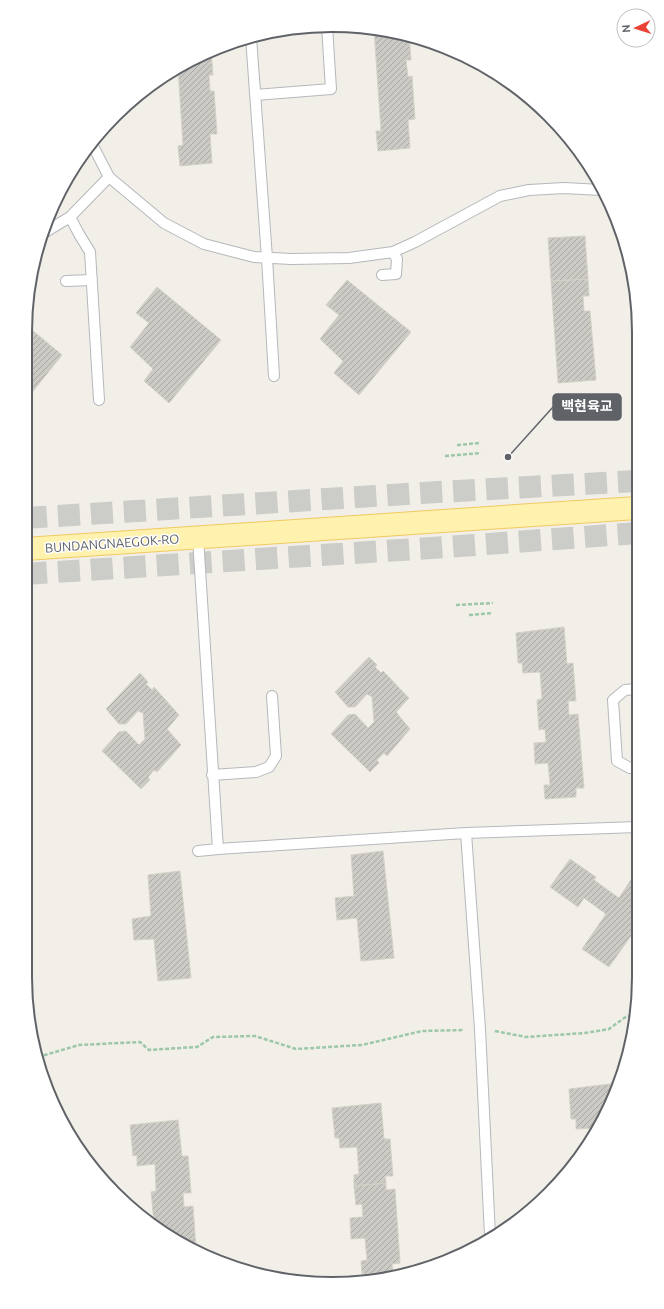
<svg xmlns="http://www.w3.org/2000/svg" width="664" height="1309" viewBox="0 0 664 1309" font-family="Ubuntu,'Noto Sans KR',sans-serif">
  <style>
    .building { fill: url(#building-hatch); stroke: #d6d1c6 }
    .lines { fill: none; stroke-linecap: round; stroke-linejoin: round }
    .trunk-tunnel { stroke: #ccccc8; stroke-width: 22; stroke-dasharray: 22 11; stroke-linecap: butt }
    .service-casing { stroke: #b5b8bc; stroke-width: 12 }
    .primary-casing { stroke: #f2c960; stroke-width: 24 }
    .path { stroke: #9cc7a9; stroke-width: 2.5; stroke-dasharray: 4 2; stroke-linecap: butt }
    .service { stroke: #fff; stroke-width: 10 }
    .primary { stroke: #fff2af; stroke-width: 22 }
    .labels { text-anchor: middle; stroke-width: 3; stroke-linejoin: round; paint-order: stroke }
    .street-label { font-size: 13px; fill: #5f6368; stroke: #fff }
    .rim { fill: none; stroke: #5f6368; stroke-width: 2 }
    .leader { fill: none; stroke: #5f6368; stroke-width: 1.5 }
    .callout-dot { fill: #5f6368; stroke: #fff; stroke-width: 1.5 }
    .callout { fill: #5f6368; stroke: #5f6368; stroke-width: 1.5 }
    .callout-label { font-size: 14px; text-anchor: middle; font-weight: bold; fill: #fff }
  </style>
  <defs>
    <pattern id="building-hatch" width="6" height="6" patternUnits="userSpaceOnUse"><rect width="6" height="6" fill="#cccac5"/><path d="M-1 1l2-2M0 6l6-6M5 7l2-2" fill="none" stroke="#a9a8a4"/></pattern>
  </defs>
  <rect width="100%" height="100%" fill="#f1efe8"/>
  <path class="building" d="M374 29 409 35 411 60H406L408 77 412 76 415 119 408 120 410 148 378 151 376 131H381Z
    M211 51 213 75H209L210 91H214L217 134H210L212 163 180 166 178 146 183 145 178 67Z
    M585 236 588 279 551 281 548 238Z
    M588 279 589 296H583L584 311H590L596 380 558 383 551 281Z
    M347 280 411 332 359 395 334 373 343 361 320 339 339 315 326 305Z
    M157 287 221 340 169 403 144 381 153 369 130 347 149 323 136 313Z
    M26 325 62 355 26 400Z
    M564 627 567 664 573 663 576 701H568L569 715 578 714 584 788H576V797L545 799 544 785H550L548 763 535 764 534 743 546 742 545 729 539 730 537 700 542 699 540 672 523 673 522 663H518L516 633Z
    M369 657 377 665 375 667 381 673 383 671 409 698 396 712 410 729 387 756 384 753 377 760 379 763 370 772 331 734 348 715 355 714 368 728 374 722 372 697 367 694 355 707H348L335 692Z
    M140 673 148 682 146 684 152 690 154 687 179 715 167 729 181 745 157 772 154 770 148 777 150 780 141 789 102 751 119 732 126 731 139 745 145 739 143 713 138 711 126 724H119L106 709Z
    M383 851 394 958 361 961 357 918 337 920 335 898 354 896 351 855Z
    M570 859 596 877 594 880 619 898 636 872 638 874V926L609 967 582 949 606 914 584 898 578 907 550 887Z
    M180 871 191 978 158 981 154 939 134 940 132 919 151 916 148 875Z
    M618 1083 607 1113 594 1132V1128L576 1129V1119H571L569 1089Z
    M381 1103 384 1139H390L393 1176H385L386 1183 354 1186V1175L359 1174 357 1147 340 1148 339 1138H335L332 1108Z
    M178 1120 182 1156H188L191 1193H183L184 1207 193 1206 196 1249 178 1243 160 1230V1221L154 1222 151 1192 156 1191 155 1164 137 1166V1155L133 1156 130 1125Z
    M386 1183V1190L395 1189 400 1263 392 1264 393 1272 362 1274 361 1261 367 1260 365 1238 351 1239 350 1218 363 1217 362 1204 356 1205 354 1186Z"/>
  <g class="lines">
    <path class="trunk-tunnel" d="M25 518 438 492 637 481
      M25 574 447 547 637 533"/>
    <g class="service-casing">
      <path id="service" d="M251 37 267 258 274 376
        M255 95 331 89 327 26
        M91 142 109 177 164 223 204 244 254 257 291 259 349 258 393 252 415 242 500 196 529 190 564 188 601 190
        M70 217 79 234 90 252 99 400
        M42 234 70 217 109 177
        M382 275 396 274 397 259 393 252
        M66 281 92 280
        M198 538 218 849 466 833 638 827
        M637 689 625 690 613 700 617 761 630 768H638
        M212 775 256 772 269 767 276 756 272 696
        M466 833 480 1029 490 1236
        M198 851 218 849"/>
    </g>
    <g class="primary-casing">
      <path id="primary" d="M25 549 637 508"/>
    </g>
    <path class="path" d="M457 445 480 443
      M445 456 481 453
      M456 605 493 603
      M469 615 493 613
      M495 1031 526 1037 585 1033 609 1029 627 1016H635
      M38 1057 79 1045 140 1042 149 1050 197 1047 213 1037 255 1036 296 1049 362 1045 422 1031 464 1030"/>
    <use href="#service" class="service"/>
    <use href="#primary" class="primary"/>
  </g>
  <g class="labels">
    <g class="street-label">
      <text transform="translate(112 543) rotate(-4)" y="5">BUNDANGNAEGOK-RO</text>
    </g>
  </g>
  <path d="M0 0H664V1309H0ZM332 32H332A300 300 0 0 1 632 332V977A300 300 0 0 1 332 1277H332A300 300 0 0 1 32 977V332A300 300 0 0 1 332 32Z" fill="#fff" fill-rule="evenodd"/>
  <path class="rim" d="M332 32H332A300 300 0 0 1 632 332V977A300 300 0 0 1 332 1277H332A300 300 0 0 1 32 977V332A300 300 0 0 1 332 32Z"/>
  <path class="leader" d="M508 457L553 407"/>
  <circle class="callout-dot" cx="508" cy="457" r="4"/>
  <rect class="callout" x="553" y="394" width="68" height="26" rx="4"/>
  <g class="callout-label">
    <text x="587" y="411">백현육교</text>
  </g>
  <g transform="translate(636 28) rotate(266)"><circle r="19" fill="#ffffff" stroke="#bfc1c3"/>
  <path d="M0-3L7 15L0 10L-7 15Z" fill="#ea4335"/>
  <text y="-6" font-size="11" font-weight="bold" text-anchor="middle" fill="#5f6368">N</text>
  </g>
</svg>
